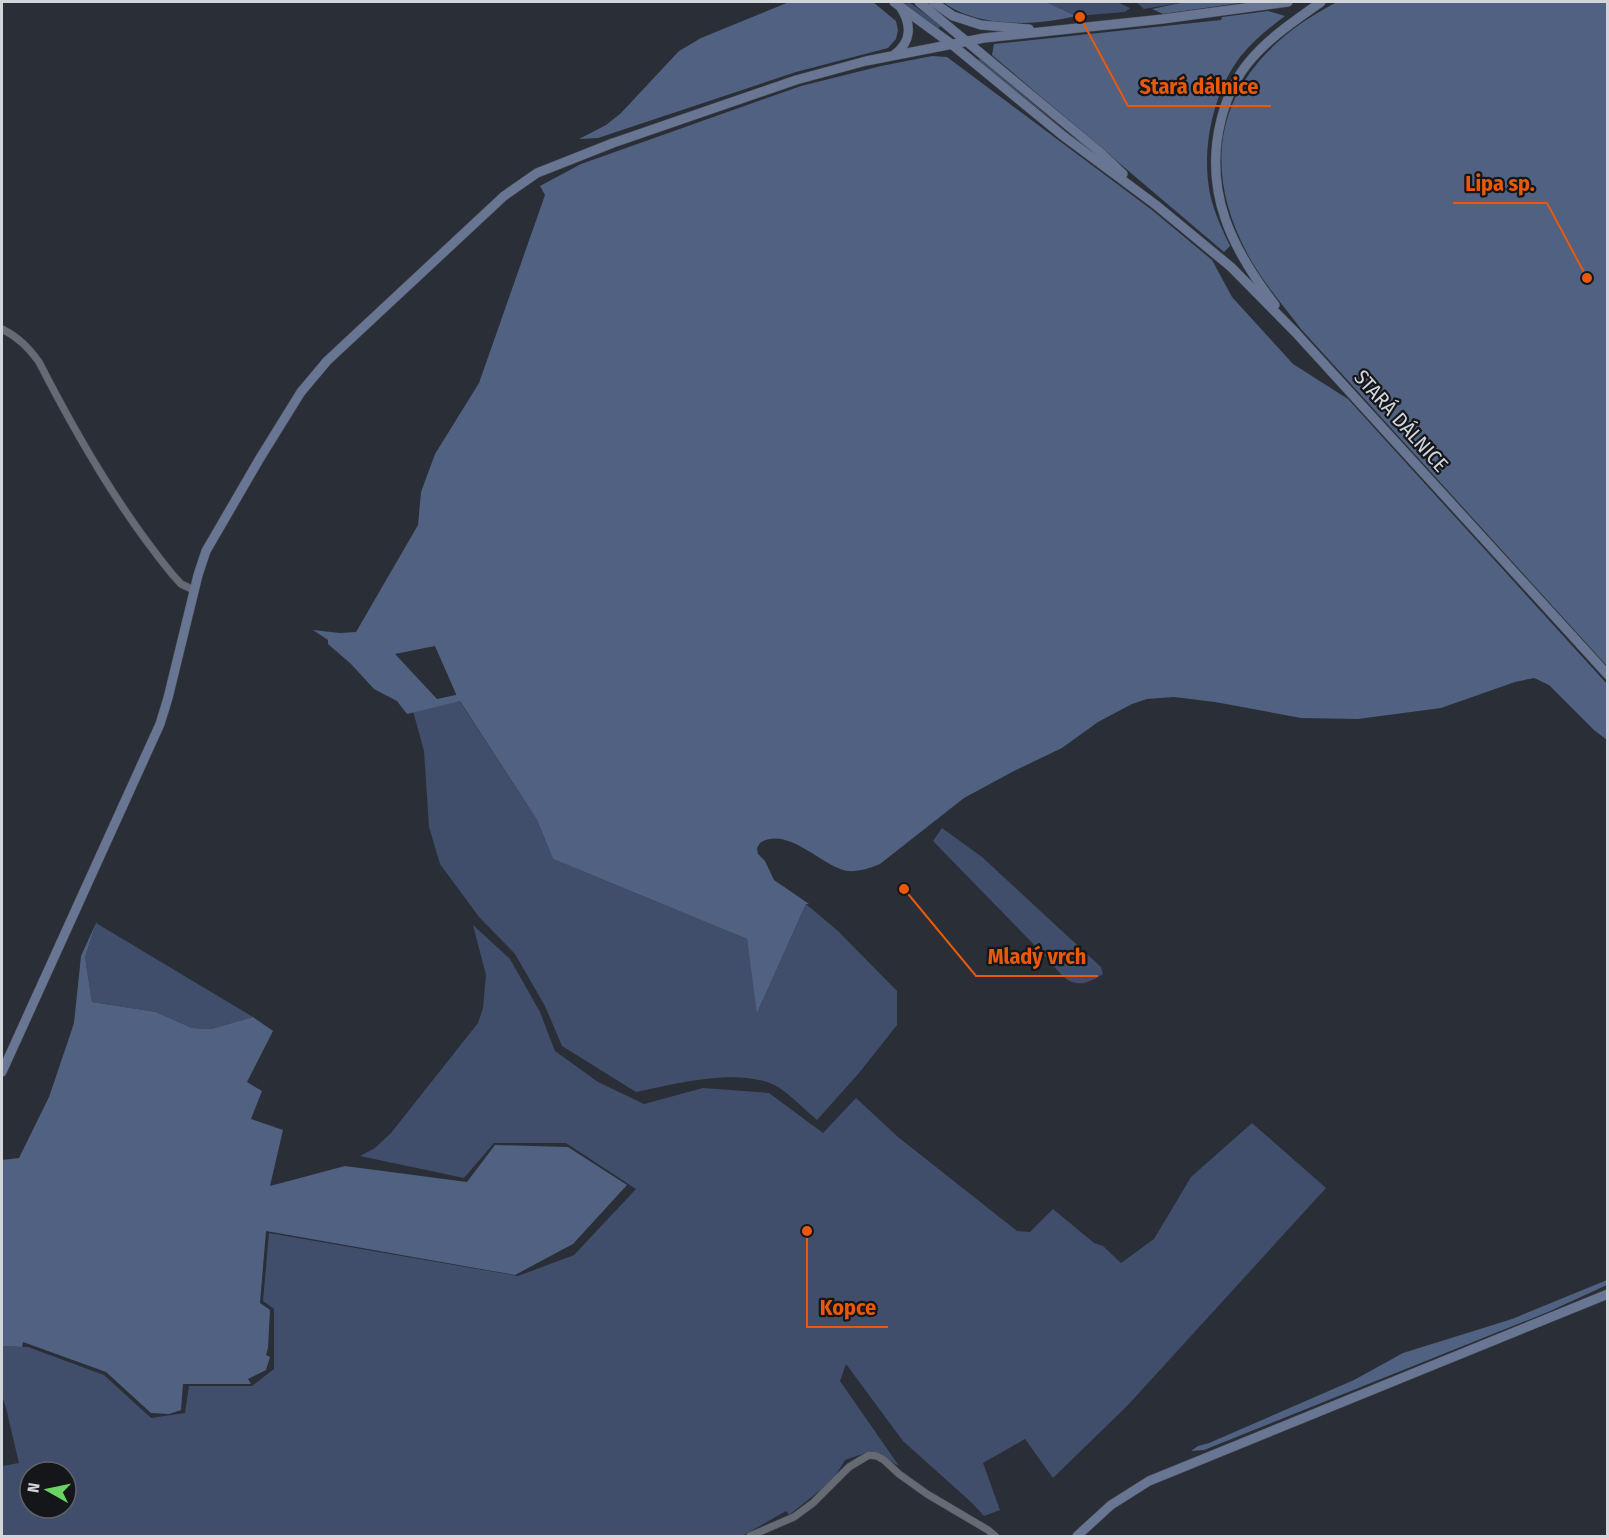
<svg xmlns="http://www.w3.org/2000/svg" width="1609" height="1538" viewBox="0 0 1609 1538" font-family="'Fira Sans Condensed',sans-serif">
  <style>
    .green { fill: #404e6b; fill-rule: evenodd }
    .forest { fill: #506181; fill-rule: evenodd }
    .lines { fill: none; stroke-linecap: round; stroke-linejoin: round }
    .street-casing { stroke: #484b53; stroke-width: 8 }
    .secondary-casing { stroke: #484b53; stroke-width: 10 }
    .street { stroke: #656a74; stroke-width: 7 }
    .secondary { stroke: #687694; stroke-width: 9 }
    .labels { text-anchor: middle; stroke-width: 4.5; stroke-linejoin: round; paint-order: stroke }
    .street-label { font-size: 21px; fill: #d2d5da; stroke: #14161a }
    .leader { fill: none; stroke: #e8590c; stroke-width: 2 }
    .callout-dot { fill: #e8590c; stroke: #14161a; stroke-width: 2 }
    .callout-label { font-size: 22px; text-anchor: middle; font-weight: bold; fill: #e8590c; stroke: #14161a; stroke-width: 4.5; stroke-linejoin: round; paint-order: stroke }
  </style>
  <rect width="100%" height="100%" fill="#2a2e36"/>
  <path class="green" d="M900 2H909L941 25 940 27 938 28Z
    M1046 2H1117L1130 8 1125 12 1076 16Z
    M1136 2H1185L1144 9Z
    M979 59 982 60 1075 139 978 61Z
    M459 700 537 820 553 859 747 939 758 1011 806 904 838 931 897 991V1025L859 1073 817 1120C805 1110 792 1096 778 1087 742 1066 675 1084 636 1092L562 1046 545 1006 515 954 479 917 440 864 429 827 424 751 413 711Z
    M942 828 982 857 1088 955 1101 967 1103 974C1076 992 1066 982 1049 960L933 841Z
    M96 923 253 1017 211 1029 192 1028 156 1012 92 1002 85 957Z
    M473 925 510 959 540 1012 555 1051 598 1082 644 1104 703 1088 769 1093 823 1133 856 1098 898 1137 1017 1231 1030 1232 1053 1209 1094 1243 1103 1246 1121 1263 1154 1239 1191 1177 1252 1123 1326 1188 1128 1405 1053 1478 1025 1439 983 1463 1000 1510 984 1516 971 1502 903 1441 846 1364 840 1381 899 1466 871 1451 845 1460 833 1480 789 1515 786 1511 742 1536H2V1466L19 1463 6 1408 2 1396V1346L28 1347 104 1375 151 1418 185 1413 189 1386H252L274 1369V1309L263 1301 269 1233 518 1276 574 1255 636 1189 566 1143H494L464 1178 360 1156 375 1148 391 1133 478 1023 483 1008 486 975ZM30 1472H66V1508H30Z"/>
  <path class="forest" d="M789 2H873L896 21 898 30 896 39 888 48 796 72 598 138 579 139 606 125 621 113 679 51 701 38Z
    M943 2H1046L1076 16C1036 26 977 28 943 2Z
    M1185 2H1247L1163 14 1152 9Z
    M1337 2H1607V666L1301 329C1283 305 1262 281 1248 255 1189 145 1232 56 1337 2Z
    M1268 11 1285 16C1269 28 1253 41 1240 57 1213 93 1201 149 1210 194 1214 212 1222 229 1230 246L1224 252 992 55 994 44 1221 20 1222 17Z
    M932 56 947 57 1152 210 1212 260 1232 297 1293 364 1348 399 1607 684V740L1594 730 1549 685 1534 678 1515 682 1441 708 1358 719 1301 718 1215 702 1174 697 1147 699 1132 704 1098 722 1062 748 1014 771 964 798 880 864C870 868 859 872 847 871 823 867 787 825 760 843L757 848 758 854 765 861 774 880 809 904H806L757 1013 747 939 553 859 537 820 460 701 407 714 397 701 374 689 351 664 328 644V640L313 630 340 633 356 632 418 525 421 492 435 454 479 383 545 195 540 186 581 164 801 86 881 66ZM435 646 456 694V695L437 699 395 654Z
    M96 923 85 957 92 1002 156 1012 192 1028 211 1029 253 1017 273 1031 247 1082 262 1091 251 1119 283 1130 270 1186 345 1166 467 1182 495 1145 568 1147 627 1185 573 1244 515 1275 266 1231 260 1303 270 1310 268 1348 266 1355 270 1357 266 1370 248 1379 251 1384H183L181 1410 169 1414 151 1413 106 1372 23 1342 22 1347 2 1346V1160L19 1158 49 1097 68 1041 74 1023 81 956Z
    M1607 1280V1285L1548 1312 1204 1450 1191 1451 1198 1446 1209 1443 1354 1380 1403 1353 1512 1319Z"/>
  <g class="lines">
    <g class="street-casing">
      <path id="street" d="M2 329C18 337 28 347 39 362 77 436 119 509 172 574L181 584 194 590
        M750 1536 794 1517 813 1503 849 1467 869 1455 877 1456 884 1460 899 1474 927 1494 988 1530 995 1536"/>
    </g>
    <g class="secondary-casing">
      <path id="secondary" d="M894 2 950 43 1062 135 1156 205 1231 267 1296 333 1608 675
        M919 2 1101 153 1123 174
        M933 2 953 16 981 25 1029 29
        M895 54C911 42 912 25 901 8
        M1275 305C1232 249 1203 192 1221 120 1226 100 1235 79 1248 63 1268 38 1296 20 1321 2
        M2 1072 160 724 168 698 198 575 206 551 260 458 301 392 327 361 504 196 537 173 613 143 796 80 866 61 984 38 1163 19 1288 2
        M1077 1536 1111 1505 1149 1481 1608 1294"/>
    </g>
    <use href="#street" class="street"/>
    <use href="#secondary" class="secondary"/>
  </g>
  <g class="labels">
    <g class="street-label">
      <text transform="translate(1401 421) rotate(48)" y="7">STARÁ DÁLNICE</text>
    </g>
  </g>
  <path class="leader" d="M1080 17L1128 106H1271M1587 278L1547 203H1453M904 889L976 976H1098M807 1231L807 1327H888"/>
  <g class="callout-dot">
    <circle cx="1080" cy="17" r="6"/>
    <circle cx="1587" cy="278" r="6"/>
    <circle cx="904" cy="889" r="6"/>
    <circle cx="807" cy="1231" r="6"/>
  </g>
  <g class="callout-label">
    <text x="1199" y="94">Stará dálnice</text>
    <text x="1500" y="191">Lipa sp.</text>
    <text x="1037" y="964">Mladý vrch</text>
    <text x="848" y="1315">Kopce</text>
  </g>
  <rect width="1609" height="1538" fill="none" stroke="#d2d5da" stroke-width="6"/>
  <g transform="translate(48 1490) rotate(279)"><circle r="28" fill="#14161a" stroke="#606267" stroke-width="1.5"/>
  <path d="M0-4.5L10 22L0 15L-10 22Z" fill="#6ad364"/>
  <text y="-9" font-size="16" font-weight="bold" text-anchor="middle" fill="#d2d5da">N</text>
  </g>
</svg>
